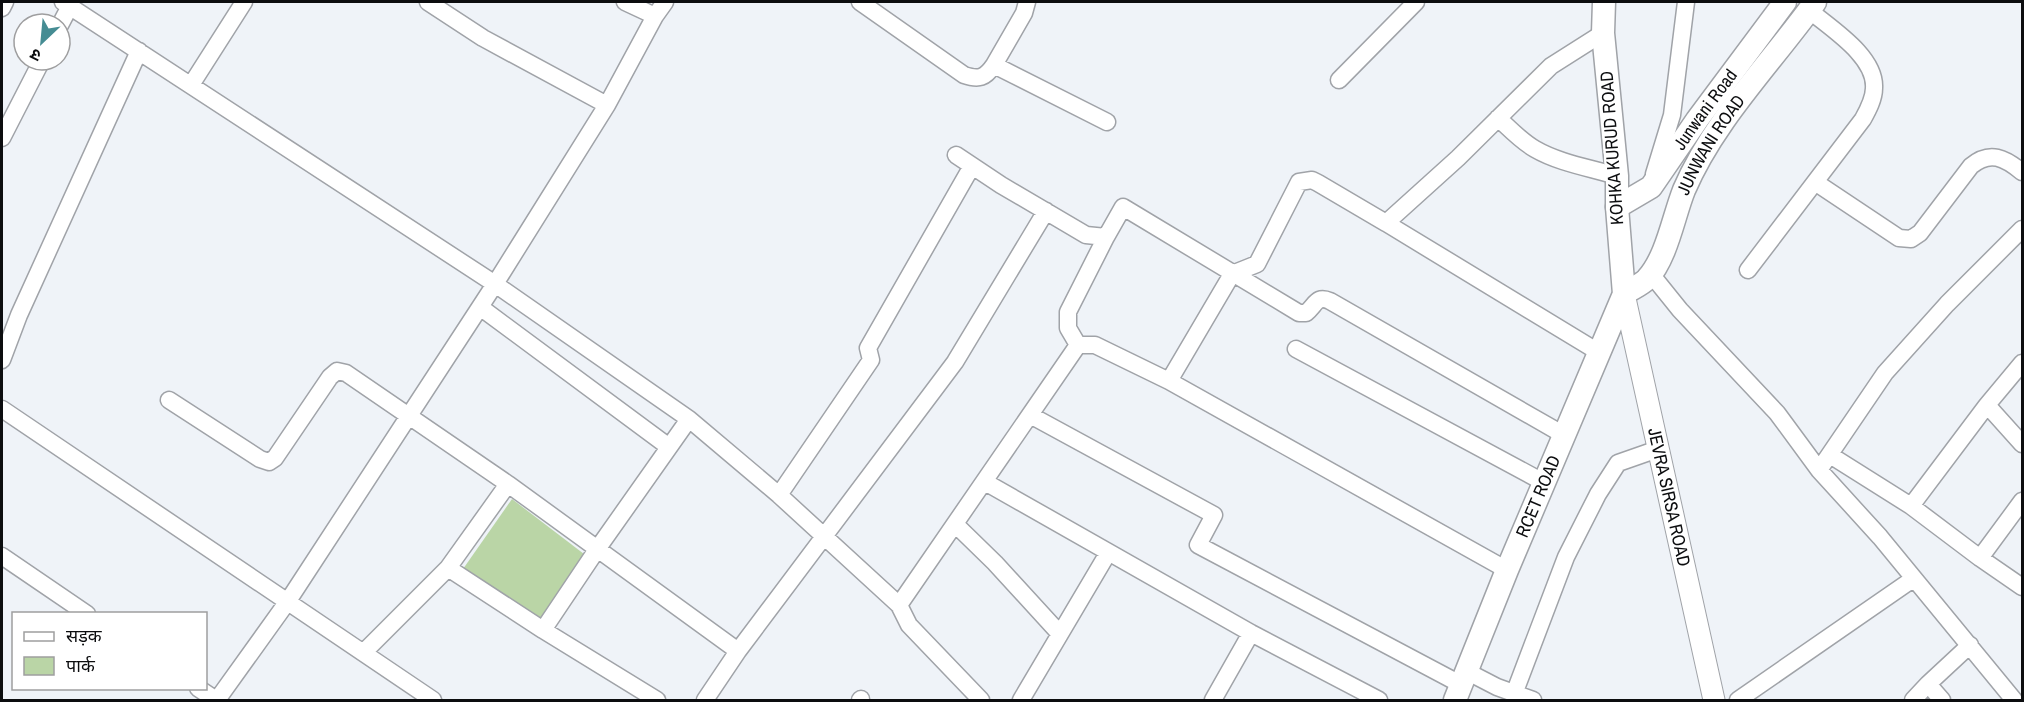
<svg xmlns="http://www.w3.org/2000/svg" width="2024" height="702" viewBox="0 0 2024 702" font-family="'Archivo Narrow','Noto Sans Devanagari',sans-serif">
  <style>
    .green { fill: #bad5a6 }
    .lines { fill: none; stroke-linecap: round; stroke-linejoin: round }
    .minor-casing { stroke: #a0a3a8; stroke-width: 19 }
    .tertiary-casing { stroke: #a0a3a8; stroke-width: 23 }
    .secondary-casing { stroke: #a0a3a8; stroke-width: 25 }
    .minor { stroke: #fff; stroke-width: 16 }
    .tertiary { stroke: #fff; stroke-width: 21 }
    .secondary { stroke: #fff; stroke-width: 22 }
    .labels { text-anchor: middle; stroke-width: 4.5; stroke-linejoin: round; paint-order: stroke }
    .street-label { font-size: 18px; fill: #0c0d0f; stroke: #fff }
  </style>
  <rect width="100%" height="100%" fill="#eff3f8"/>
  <path class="green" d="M512 499 584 554 542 619 463 569Z"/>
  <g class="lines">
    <g class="minor-casing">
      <path id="minor" d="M63 2 495 284 689 419 779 495 899 605 909 625 981 700
        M428 2 483 38 607 105
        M625 2 655 16
        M860 2 964 75C979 80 985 78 994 65
        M1027 2 1024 13 994 65 1107 122
        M2 8 5 2
        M60 25 70 6
        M1339 80 1416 2
        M191 85 244 2
        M1498 118C1510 129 1521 141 1535 149 1559 163 1591 168 1617 176
        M2 138 42 60
        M956 155 1001 185 1086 235 1106 237 1123 207 1299 313H1306C1316 305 1316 295 1330 301L1564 435
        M1654 174 1672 115 1686 2
        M1815 182 1899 238 1911 239 1920 233 1971 166C1990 150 2005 158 2022 172
        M1386 223 1600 353
        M1748 270 1863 119C1868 110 1874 99 1874 88 1876 56 1830 28 1809 10
        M1651 274 1680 310 1777 413 1819 470 1880 537 2014 700
        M480 307 669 447
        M1078 345H1095L1169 381
        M1296 349 1545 483
        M2 360 19 315 139 51
        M169 400 260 459 269 462 275 458 330 377 337 371 346 373 508 484 738 651 955 362 1046 211
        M1987 405 2022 444
        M2 409 433 700
        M1030 415 1214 515 1198 545 1462 685
        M1830 455 1911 506 1980 558 2022 587
        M1819 470 1885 373 1947 304 2022 229
        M985 482 1251 633 1379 700
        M508 484 448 568 543 630 598 548 689 419
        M779 495 871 360 868 348 972 166
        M1911 506 1987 405 2022 363
        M955 524 995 563 1060 634
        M2 556 87 614
        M1980 558 2022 501
        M1507 570 1169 381 1232 274 1257 264 1299 182 1312 180 1318 183 1386 223 1458 158 1551 66 1603 33
        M899 605 1078 345 1068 328V312L1106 237
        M543 630 657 700
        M364 652 448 568
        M1468 672 1497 687 1533 700
        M1928 684 1942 700
        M198 688 216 700
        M1514 694 1566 557 1598 494 1618 463 1658 449
        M217 700 288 601 495 284 607 105 655 16 665 2
        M705 700 738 651
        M860 700 861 699
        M1021 700 1108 553
        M1213 700 1251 633
        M1738 700 1913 579
        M1913 700 1928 684 1970 645"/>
    </g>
    <g class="tertiary-casing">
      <g id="tertiary">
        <path id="s1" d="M1624 294 1714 700"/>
      </g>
    </g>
    <g class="secondary-casing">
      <g id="secondary">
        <path id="s2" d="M1617 207 1651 187 1697 120 1785 2"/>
        <path id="s3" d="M1624 294C1631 289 1641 285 1647 279 1667 257 1673 218 1684 190 1714 120 1771 63 1815 2"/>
        <path id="s4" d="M1455 700 1507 570 1624 294 1617 207V176L1603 33 1604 2"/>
      </g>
    </g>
    <use href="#minor" class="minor"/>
    <use href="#tertiary" class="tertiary"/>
    <use href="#secondary" class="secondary"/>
  </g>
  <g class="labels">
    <g class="street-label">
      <text dy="6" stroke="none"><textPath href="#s2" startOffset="134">Junwani Road</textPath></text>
      <text dy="6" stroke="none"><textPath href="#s3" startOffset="177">JUNWANI ROAD</textPath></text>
      <text transform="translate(1612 148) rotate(-94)" y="6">KOHKA KURUD ROAD</text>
      <text dy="6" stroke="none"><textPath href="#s4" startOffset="220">RCET ROAD</textPath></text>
      <text dy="6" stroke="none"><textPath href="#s1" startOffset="208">JEVRA SIRSA ROAD</textPath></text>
    </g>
  </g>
  <rect width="2024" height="702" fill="none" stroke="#0c0d0f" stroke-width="6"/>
  <rect x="12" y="612" width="195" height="78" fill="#ffffff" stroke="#9e9e9f" stroke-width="1.5"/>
  <rect x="24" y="632" width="30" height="9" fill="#ffffff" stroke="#9e9e9f" stroke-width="1.5"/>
  <text x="66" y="642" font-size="18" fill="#0c0d0f">सड़क</text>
  <rect x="24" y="657" width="30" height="18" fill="#bad5a6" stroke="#9e9e9f" stroke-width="1.5"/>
  <text x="66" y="672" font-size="18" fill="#0c0d0f">पार्क</text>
  <g transform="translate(42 42) rotate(206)"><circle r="28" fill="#ffffff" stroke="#9e9e9f" stroke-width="1.5"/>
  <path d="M0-4.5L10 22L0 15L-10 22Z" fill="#458c93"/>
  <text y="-9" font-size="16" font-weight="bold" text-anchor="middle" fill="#0c0d0f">उ</text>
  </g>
</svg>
